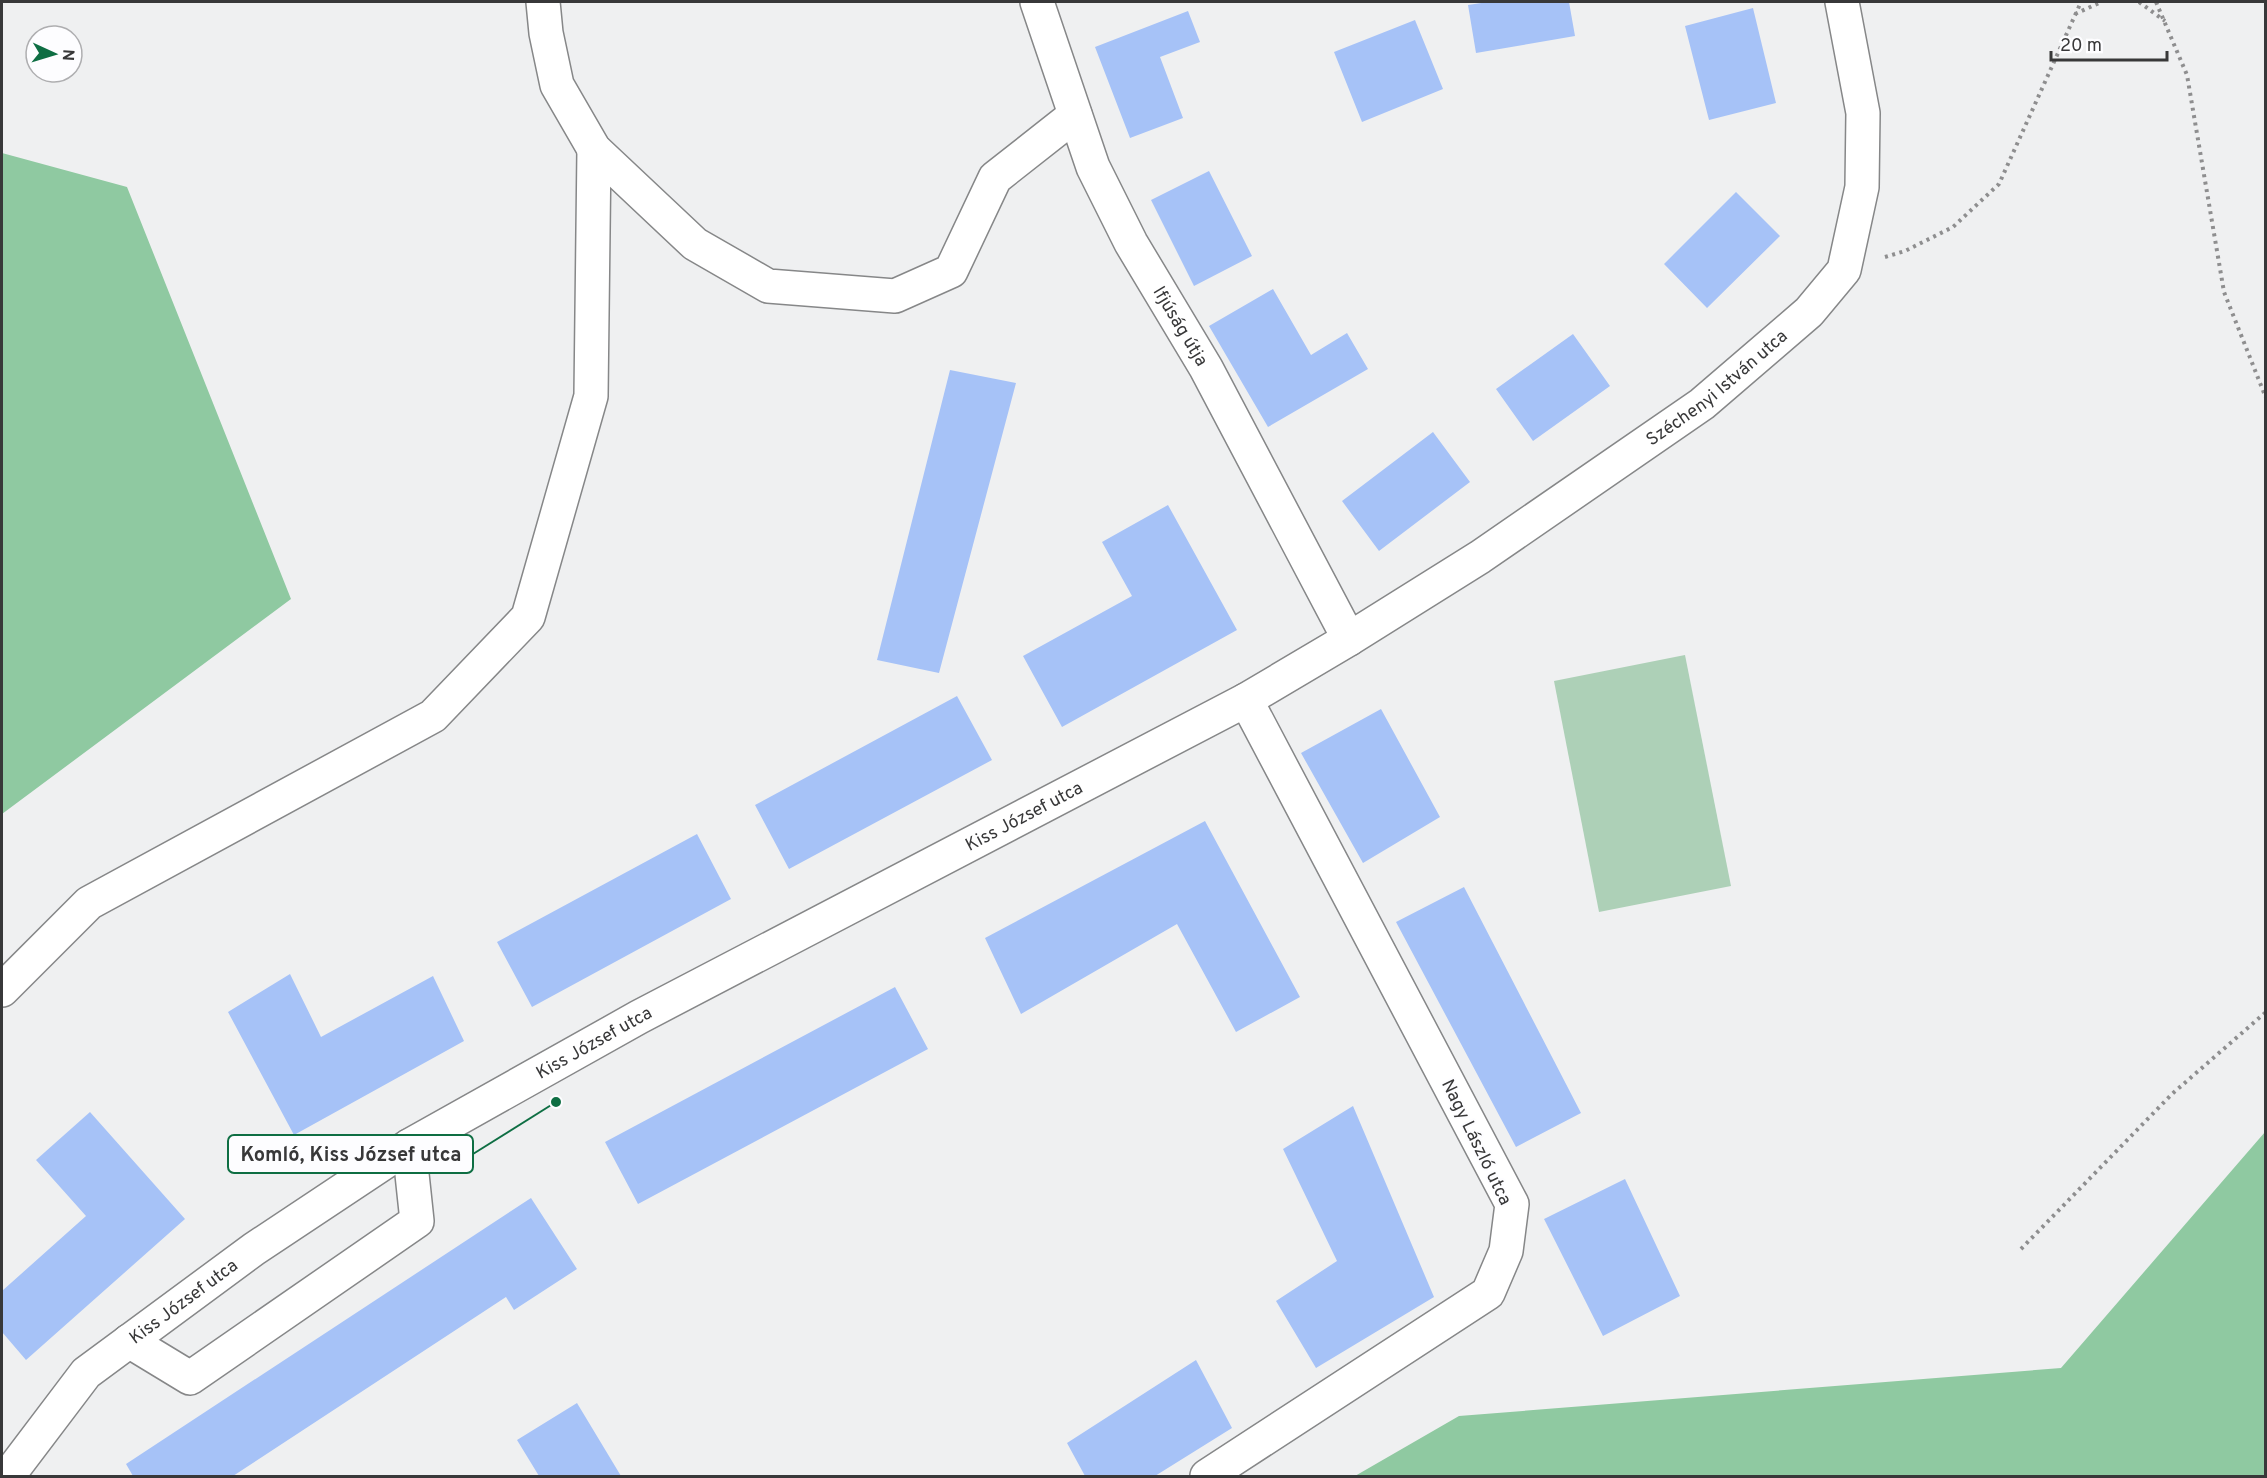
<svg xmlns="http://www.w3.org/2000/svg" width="2267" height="1478" viewBox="0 0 2267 1478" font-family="Overpass,sans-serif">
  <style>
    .green { fill: #add0b7 }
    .forest { fill: #8fc9a1 }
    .building { fill: #a6c2f7 }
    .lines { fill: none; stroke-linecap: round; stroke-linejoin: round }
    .minor-casing { stroke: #868788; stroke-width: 36 }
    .path { stroke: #8e8e8f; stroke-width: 4; stroke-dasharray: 3 4.5; stroke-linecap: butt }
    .minor { stroke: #fff; stroke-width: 33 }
    .labels { text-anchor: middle; stroke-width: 4.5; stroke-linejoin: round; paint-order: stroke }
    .street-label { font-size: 18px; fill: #383839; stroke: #fdfdff }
    .leader { fill: none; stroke: #0e6e43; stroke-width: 2 }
    .callout-dot { fill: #0e6e43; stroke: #fdfdff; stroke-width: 2 }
    .callout { fill: #fdfdff; stroke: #0e6e43; stroke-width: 2 }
    .callout-label { font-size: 20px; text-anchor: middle; font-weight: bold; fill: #383839 }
  </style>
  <rect width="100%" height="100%" fill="#eff0f1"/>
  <path class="green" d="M1685 655 1731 886 1599 912 1554 681Z"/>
  <path class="forest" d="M2 153 127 187 291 599 2 814Z
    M2265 1132V1476H1355L1459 1416 2061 1368Z"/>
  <path class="building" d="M1488 2H1569L1575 36 1476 53 1468 5Z
    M1753 8 1776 103 1709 120 1685 26Z
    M1188 11 1200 42 1160 57 1183 118 1130 138 1095 47Z
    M1415 20 1443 89 1362 122 1334 52Z
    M1209 171 1252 256 1194 286 1151 200Z
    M1736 192 1780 236 1707 308 1664 264Z
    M1273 289 1311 355 1347 333 1368 369 1268 427 1209 326Z
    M1573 334 1610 386 1533 441 1496 389Z
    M950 370 1016 383 939 673 877 660Z
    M1433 432 1470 482 1379 551 1342 501Z
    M1168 505 1237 630 1062 727 1023 656 1132 596 1102 542Z
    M957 696 992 760 789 869 755 805Z
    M1381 709 1440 817 1363 863 1301 753Z
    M1205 821 1300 997 1236 1032 1177 924 1021 1014 985 938Z
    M697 834 731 899 532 1007 497 942Z
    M1464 887 1581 1113 1516 1147 1396 922Z
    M290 974 321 1037 433 976 464 1041 294 1135 228 1012Z
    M895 987 928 1049 638 1204 605 1142Z
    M1353 1106 1434 1297 1316 1368 1276 1301 1337 1261 1283 1149Z
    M90 1112 185 1219 26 1360 2 1332V1291L86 1216 36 1160Z
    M1625 1179 1680 1296 1603 1336 1544 1219Z
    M531 1198 577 1269 514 1310 506 1297 233 1476H133L126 1464Z
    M1196 1360 1232 1428 1155 1476H1085L1067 1443Z
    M577 1403 621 1476H539L517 1440Z"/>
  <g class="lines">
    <g class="minor-casing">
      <g id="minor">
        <path d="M543 2 546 33 557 85 594 149 695 244 768 286 895 296 951 271 995 178 1075 115"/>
        <path id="s1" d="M1037 2 1093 167 1131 243 1206 368 1349 639"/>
        <path d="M2 990 89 903 433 716 528 617 591 396 594 149"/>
        <path d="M129 1341 190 1378 417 1221 409 1146"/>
        <path id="s2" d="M8 1476 86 1373 254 1249 409 1146 639 1017 1246 700 1349 639 1480 557 1702 404 1809 312 1844 270 1862 187 1863 113 1842 2"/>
        <path d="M1207 1476 1488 1293 1506 1251 1512 1204 1246 700"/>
      </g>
    </g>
    <path class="path" d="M2139 2 2165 21
      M2156 2 2187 75 2224 292 2266 398
      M2075 14 2101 2
      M1885 257 1905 251 1953 227 1999 184 2081 2
      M2021 1249 2172 1094 2266 1012"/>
    <use href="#minor" class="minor"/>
  </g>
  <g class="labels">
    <g class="street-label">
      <text dy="6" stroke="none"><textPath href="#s1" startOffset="356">Ifjúság útja</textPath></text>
      <text dy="6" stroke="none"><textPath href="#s2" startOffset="2038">Széchenyi István utca</textPath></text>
      <text dy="6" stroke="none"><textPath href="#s2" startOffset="1222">Kiss József utca</textPath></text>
      <text dy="6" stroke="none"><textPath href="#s2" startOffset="736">Kiss József utca</textPath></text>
      <text transform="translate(1477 1142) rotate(64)" y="6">Nagy László utca</text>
      <text dy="6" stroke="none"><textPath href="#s2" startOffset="250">Kiss József utca</textPath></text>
    </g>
  </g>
  <path class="leader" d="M556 1102L473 1154"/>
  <circle class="callout-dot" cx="556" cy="1102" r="6"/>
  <rect class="callout" x="228" y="1135" width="245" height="38" rx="6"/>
  <g class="callout-label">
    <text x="351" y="1161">Komló, Kiss József utca</text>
  </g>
  <rect width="2267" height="1478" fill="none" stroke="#383839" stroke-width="6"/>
  <g transform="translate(54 54) rotate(94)"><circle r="28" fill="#fdfdff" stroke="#aeaeb0" stroke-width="1.5"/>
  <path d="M0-4.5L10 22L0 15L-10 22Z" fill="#0e6e43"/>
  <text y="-9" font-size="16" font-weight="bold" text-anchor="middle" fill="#383839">N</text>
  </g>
  <path d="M2051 51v9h116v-9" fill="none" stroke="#383839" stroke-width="3"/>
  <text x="2060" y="51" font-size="18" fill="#383839" stroke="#fdfdff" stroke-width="4.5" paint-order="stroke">20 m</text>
</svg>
